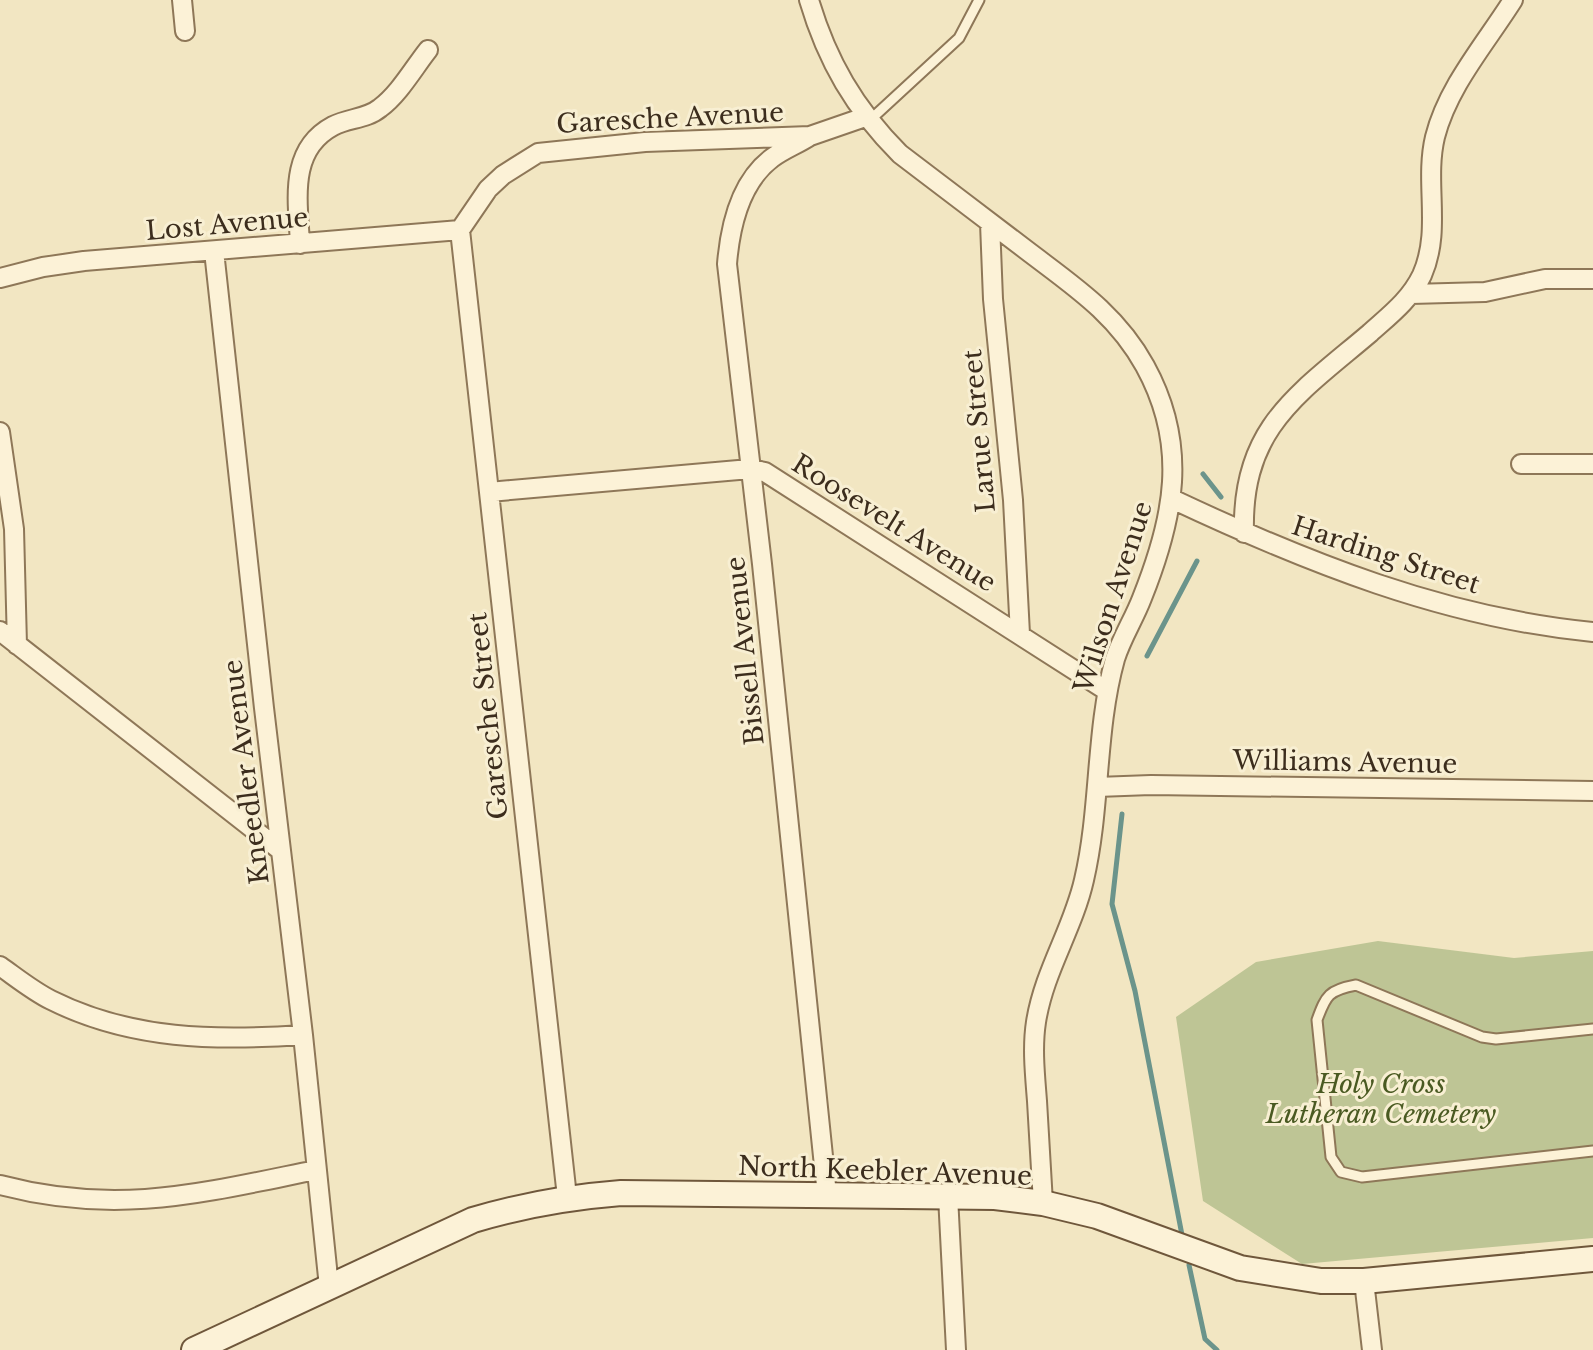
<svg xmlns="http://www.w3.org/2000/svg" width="1593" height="1350" viewBox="0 0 1593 1350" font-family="'Libre Baskerville',serif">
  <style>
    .cemetery { fill: #bec595 }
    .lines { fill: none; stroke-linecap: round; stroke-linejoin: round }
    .stream { stroke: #6b948b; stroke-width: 5 }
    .lane-casing { stroke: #8e7758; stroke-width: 13 }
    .street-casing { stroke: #8e7758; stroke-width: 22 }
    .secondary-casing { stroke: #6f573b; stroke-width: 28 }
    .lane { stroke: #fcf2d7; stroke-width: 9 }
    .street { stroke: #fcf2d7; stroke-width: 18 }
    .secondary { stroke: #fcf2d7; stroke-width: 24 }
    .labels { text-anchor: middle; stroke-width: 6; stroke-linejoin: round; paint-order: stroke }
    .street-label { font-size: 26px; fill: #3c2d1d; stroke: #f8efd3 }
    .park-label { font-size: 26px; font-style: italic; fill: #4a5a22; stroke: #f8efd3 }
  </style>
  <rect width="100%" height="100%" fill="#f2e6c2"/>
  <path class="cemetery" d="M1378 941 1514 958 1593 951V1238L1302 1264 1203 1201 1176 1017 1256 962Z"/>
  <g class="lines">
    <path class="stream" d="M1203 474 1221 497
      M1147 656 1197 561
      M1122 814 1112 904 1135 991 1182 1235
      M1189 1265 1205 1339 1217 1350"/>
    <g class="lane-casing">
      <path id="lane" d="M869 121 959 38 979 0
        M1593 1029 1496 1039 1482 1037 1356 985C1329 990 1326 995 1317 1020L1331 1157 1341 1172 1362 1177 1593 1151"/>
    </g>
    <g class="street-casing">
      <path id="street" d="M182 0 185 31
        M809 0C827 61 855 109 900 154 942 186 983 217 1025 249 1072 285 1116 313 1145 366 1189 446 1174 518 1142 598 1134 619 1122 637 1115 659 1095 731 1101 807 1084 880 1073 929 1044 971 1036 1022 1032 1048 1035 1075 1037 1101 1039 1135 1041 1169 1043 1203
        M810 136C798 144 784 149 772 158 740 182 730 227 727 264L762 564 827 1195
        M990 223 993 299 1013 500 1020 634
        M460 230 567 1197
        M460 230 488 189 503 175 538 153 645 142 810 136 865 117
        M300 244C298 201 288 150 333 126 348 118 367 119 380 108 399 94 413 69 428 50
        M214 251 264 708 303 1035 329 1287
        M0 278 43 267 84 261 460 230
        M1411 294 1485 292 1545 279H1593
        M0 432 14 529 17 645
        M1521 464H1593
        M489 492 750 469 765 472 1107 691
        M1172 499C1306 562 1445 618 1593 632
        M1244 533C1241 428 1297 395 1370 333 1390 315 1410 300 1422 275 1442 230 1424 183 1435 137 1448 86 1486 43 1513 0
        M0 631 280 850
        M1097 787 1151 785 1593 791
        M0 966C17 978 33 991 51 1000 131 1040 216 1041 303 1035
        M0 1185C117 1216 202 1193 316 1170
        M948 1196 956 1350
        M1364 1281 1372 1350"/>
    </g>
    <g class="secondary-casing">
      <path id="secondary" d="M194 1350 473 1220C523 1205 570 1197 621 1193L995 1197 1043 1203 1097 1216 1240 1268 1321 1281H1364L1593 1259"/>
    </g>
    <use href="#lane" class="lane"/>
    <use href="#street" class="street"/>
    <use href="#secondary" class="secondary"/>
  </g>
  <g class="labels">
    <g class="street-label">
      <text transform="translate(670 118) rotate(-3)" y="9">Garesche Avenue</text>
      <text transform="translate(227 224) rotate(-5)" y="9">Lost Avenue</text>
      <text transform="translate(979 431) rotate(-95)" y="9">Larue Street</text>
      <text transform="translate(894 523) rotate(32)" y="9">Roosevelt Avenue</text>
      <text transform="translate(1386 555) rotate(18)" y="9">Harding Street</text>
      <text transform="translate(1113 597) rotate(-72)" y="9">Wilson Avenue</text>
      <text transform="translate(745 651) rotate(-96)" y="9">Bissell Avenue</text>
      <text transform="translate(488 716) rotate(-96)" y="9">Garesche Street</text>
      <text transform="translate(1345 762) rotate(1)" y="9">Williams Avenue</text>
      <text transform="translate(246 772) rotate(-97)" y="9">Kneedler Avenue</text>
      <text transform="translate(885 1171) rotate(2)" y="9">North Keebler Avenue</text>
    </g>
    <g class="park-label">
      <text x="1381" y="1093">Holy Cross<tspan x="1381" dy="30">Lutheran Cemetery</tspan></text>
    </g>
  </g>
</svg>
